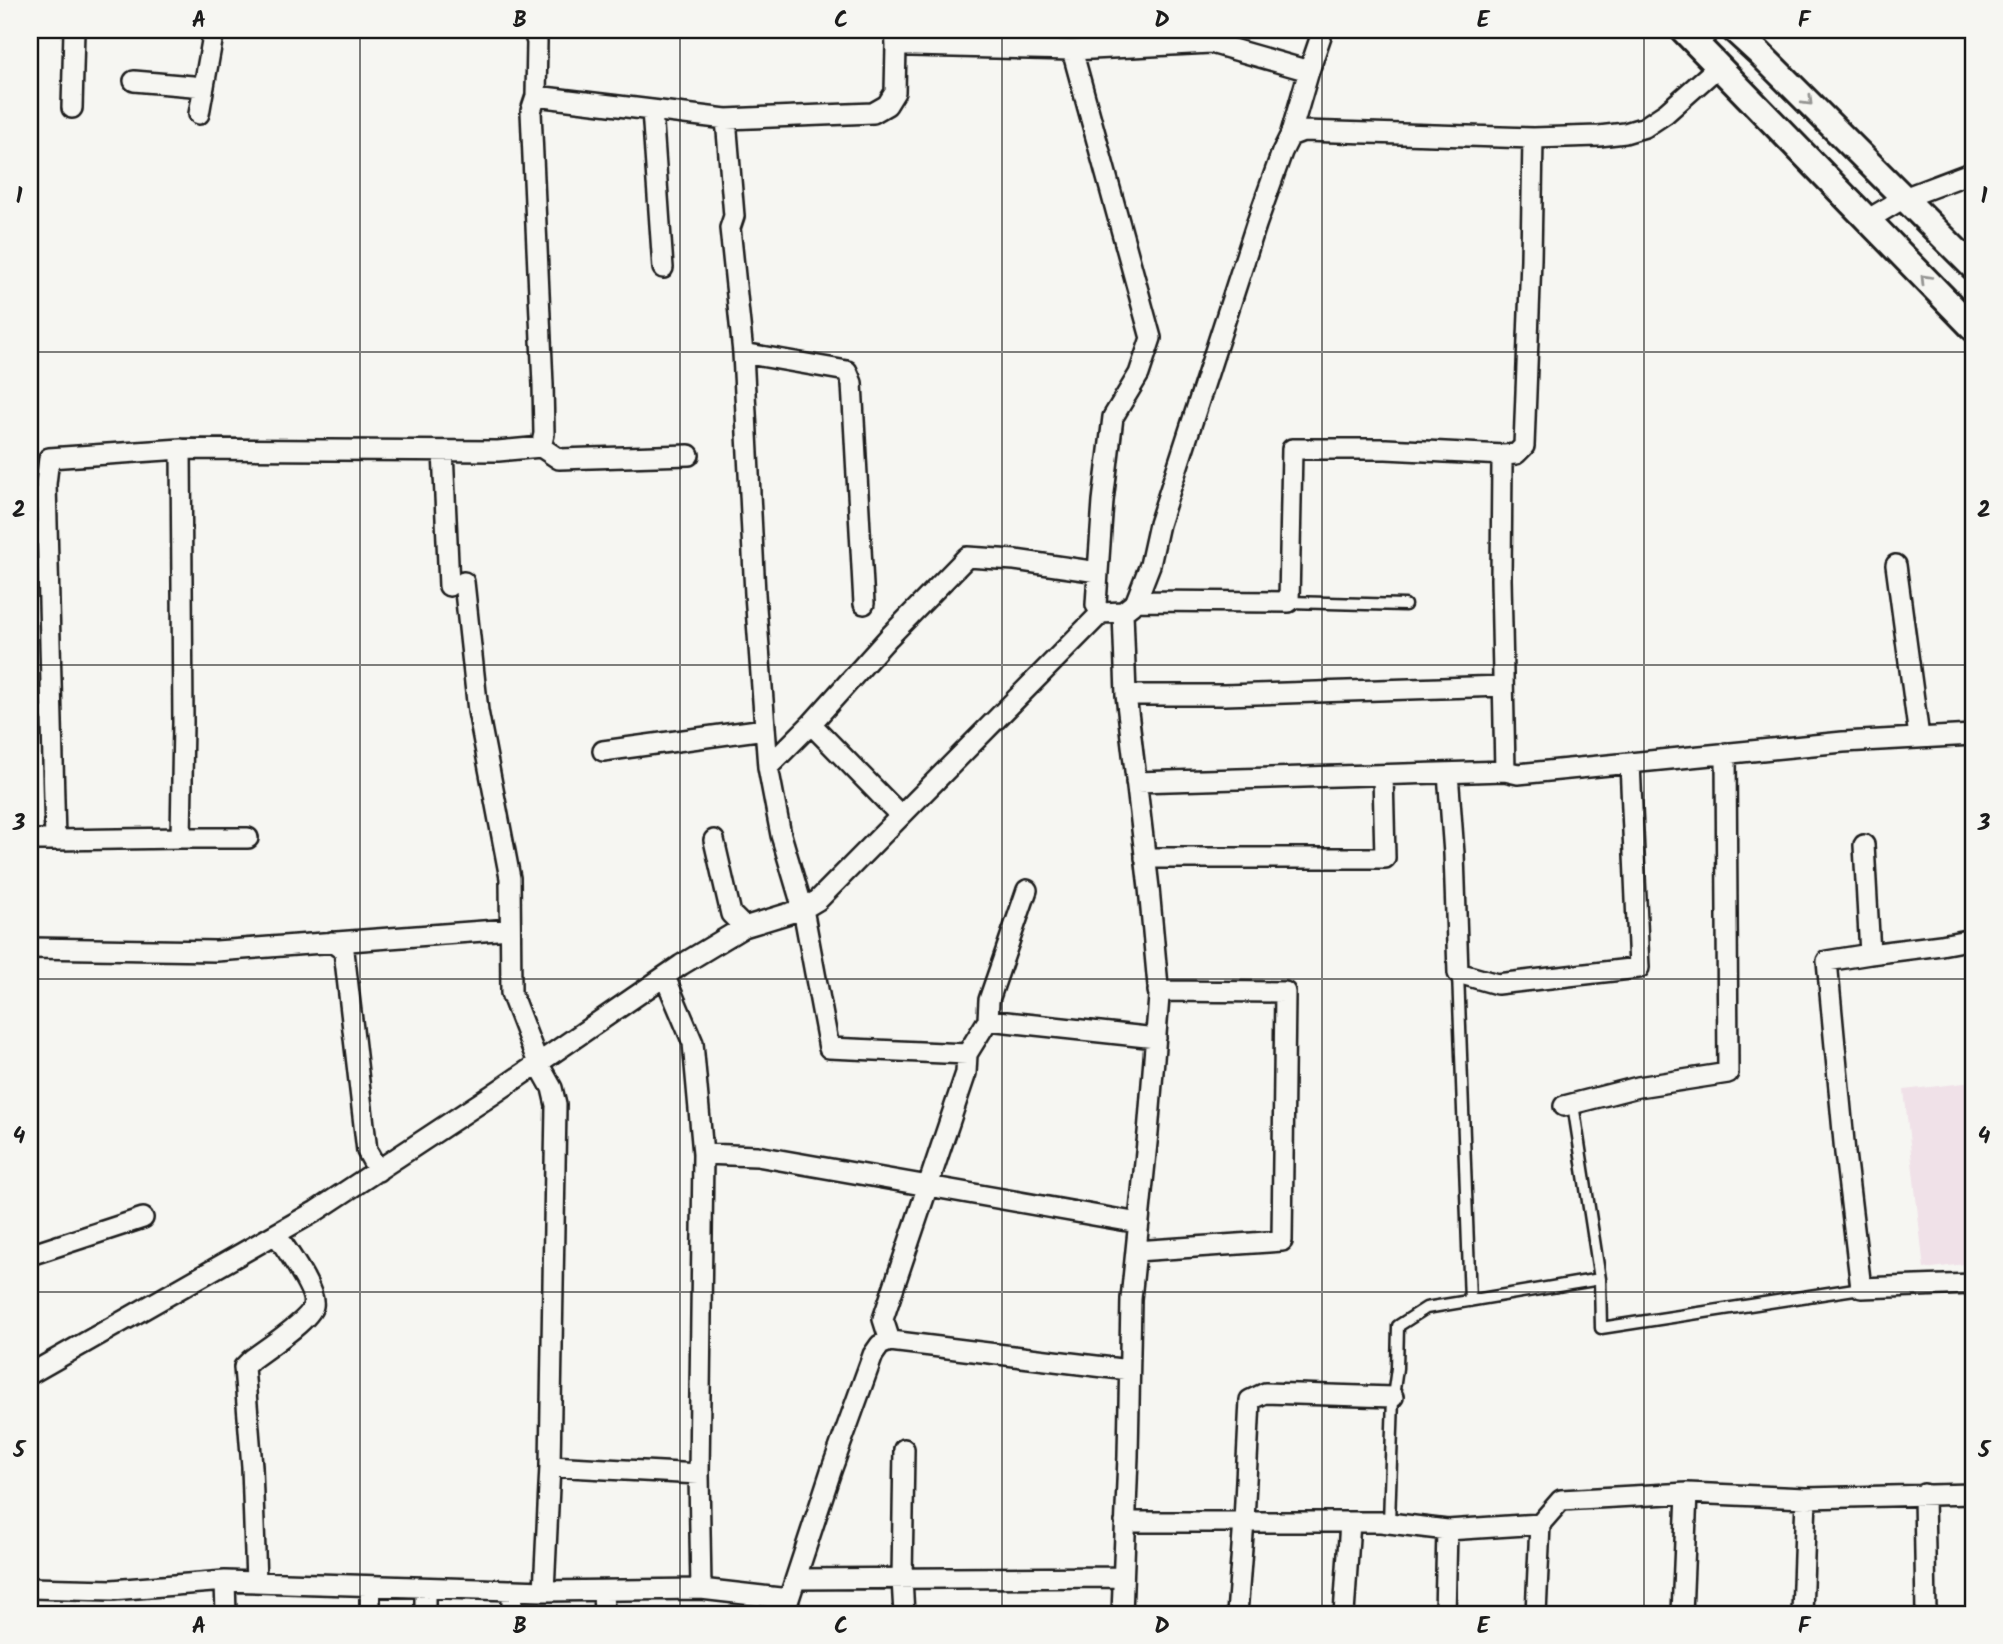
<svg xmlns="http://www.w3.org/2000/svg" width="2003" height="1644" viewBox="0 0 2003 1644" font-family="Kalam,sans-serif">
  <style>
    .built { fill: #f0e1e8 }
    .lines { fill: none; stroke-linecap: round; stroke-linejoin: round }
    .service-casing { stroke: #1c1c1c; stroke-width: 15 }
    .minor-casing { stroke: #1c1c1c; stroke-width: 24 }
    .tertiary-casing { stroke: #1c1c1c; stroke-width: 30 }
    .service { stroke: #f6f6f2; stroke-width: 10 }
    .minor { stroke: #f6f6f2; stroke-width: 19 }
    .tertiary { stroke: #f6f6f2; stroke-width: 24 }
    .oneway { stroke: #949492 }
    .grid { fill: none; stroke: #1c1c1c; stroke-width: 2; stroke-opacity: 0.55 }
    .neatline { fill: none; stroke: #1c1c1c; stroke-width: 2.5 }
    .grid-label { font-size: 23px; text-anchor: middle; font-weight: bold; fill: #1c1c1c }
  </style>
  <rect width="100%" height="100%" fill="#f6f6f2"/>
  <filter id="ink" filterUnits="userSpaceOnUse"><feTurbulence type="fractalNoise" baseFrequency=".0143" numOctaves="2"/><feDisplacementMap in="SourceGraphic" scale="14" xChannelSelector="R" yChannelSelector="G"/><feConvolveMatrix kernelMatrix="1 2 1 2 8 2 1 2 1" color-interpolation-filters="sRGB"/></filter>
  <g filter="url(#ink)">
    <path class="built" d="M1973 1082V1263L1924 1269 1904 1090Z"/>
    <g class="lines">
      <g class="service-casing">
        <path id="service" d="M1289 602 1405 605
          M1458 973 1470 1301
          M1600 1279 1601 1328 1861 1288
          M1389 1523 1393 1397 1397 1368 1398 1326 1426 1308 1600 1279 1573 1104"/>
      </g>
      <g class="minor-casing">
        <path id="minor" d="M533 30 537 42 536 96
          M895 30 896 45 912 46 1072 50 1211 43 1309 71 1290 136
          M1697 44 1710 30
          M1072 50 1151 338 1139 374 1113 417 1103 501 1098 572 1096 605 1101 613
          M1309 71 1323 30
          M134 81 204 87
          M72 108 74 30
          M652 110 663 268
          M199 114 214 30
          M726 119 734 216 730 228 743 353 755 594 768 767 781 835 803 909 829 1048 967 1054
          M1533 138 1531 259 1524 446 1516 454 1504 455 1502 462 1501 579 1505 771 1518 774 1843 742 1973 735
          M1867 220 1904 198 1973 172
          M743 353 847 371 852 383 864 604
          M541 447 559 459 689 455
          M181 449 49 458 46 484 55 840 181 838 183 722 181 449 498 451 541 447 544 434 543 385 531 111 536 96 726 119 873 113 887 105 895 92 896 45
          M443 451 449 586
          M1504 455 1386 449H1292L1289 602 1136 601 1150 565 1159 524 1256 225 1282 152 1290 136 1303 131 1533 138 1599 136 1625 133 1645 127 1666 113 1719 66
          M1896 565 1919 737
          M464 582 478 711 510 878 511 993 538 1063 552 1088 556 1105 550 1466 544 1591
          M1132 605 1123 612 1126 695H1224L1503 686
          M603 751 765 729
          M768 767 811 724
          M1448 773 1454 854 1458 973 1497 984 1639 968 1630 763
          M1136 782 1505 771
          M901 816 811 724 889 637 967 557 1015 560 1098 572
          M181 838H248
          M30 840H55
          M714 840 731 914 744 927
          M1864 845 1870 954 1941 945 1973 939
          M1145 858H1385L1383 775
          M332 942 344 951 367 1151 378 1171
          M30 948 216 951 510 929
          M1870 954 1827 961 1845 1153 1861 1288 1973 1284
          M665 977 693 1043 703 1154 699 1474 701 1589
          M988 1020 1156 1038
          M1564 1106 1638 1087 1728 1073 1726 753
          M703 1154 757 1156 1139 1223
          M1136 1251 1282 1241 1285 992 1158 991
          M30 1255 143 1218
          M890 1341 883 1319 966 1073 967 1054 988 1020 989 1000 1027 890
          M30 1374 316 1211 492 1095 681 965 744 927 803 909 818 900 1101 613 1123 612
          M904 1449 902 1579 904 1614
          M550 1466 699 1474
          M1924 1494 1926 1614
          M1125 1522H1381L1447 1530 1540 1524
          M796 1579 1123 1577
          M225 1581 226 1614
          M256 1582 252 1467 244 1367 251 1360C264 1350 310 1320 313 1306 317 1291 285 1248 276 1234
          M30 1588 112 1590 225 1581 544 1591 701 1589 789 1599
          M512 1590V1614
          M603 1591 604 1614
          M370 1614V1586
          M425 1614V1588
          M784 1614 831 1471 873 1355 880 1345 890 1341 1129 1370
          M1122 1614 1128 1456 1131 1299 1148 1133 1159 997 1149 888 1126 695
          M1237 1614 1244 1521 1250 1400 1265 1393 1393 1397
          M1344 1614 1350 1522
          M1445 1614 1447 1530
          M1536 1614 1540 1524 1561 1500 1687 1493 1806 1498 1973 1494
          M1682 1614 1687 1493
          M1802 1614 1806 1498"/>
      </g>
      <g class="tertiary-casing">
        <path id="tertiary" d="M1683 30 1973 328
          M1734 30 1759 53 1973 267"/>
      </g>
      <use href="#service" class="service"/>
      <use href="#minor" class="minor"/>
      <use href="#tertiary" class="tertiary"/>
    </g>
    <defs><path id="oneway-chevron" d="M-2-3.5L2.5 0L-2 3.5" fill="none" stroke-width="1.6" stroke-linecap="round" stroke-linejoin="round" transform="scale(1.75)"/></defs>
    <g class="oneway">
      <use href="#oneway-chevron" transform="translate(1808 101) rotate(45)"/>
      <use href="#oneway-chevron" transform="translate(1925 279) rotate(-134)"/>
    </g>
  </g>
  <path class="grid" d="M360 30V1614M680 30V1614M1002 30V1614M1322 30V1614M1644 30V1614M30 352H1973M30 665H1973M30 979H1973M30 1292H1973"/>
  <rect width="2003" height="1644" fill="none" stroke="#f6f6f2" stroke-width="77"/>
  <rect x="38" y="38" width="1927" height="1568" class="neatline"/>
  <g class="grid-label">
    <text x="199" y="27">A</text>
    <text x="520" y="27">B</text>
    <text x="841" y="27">C</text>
    <text x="1162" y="27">D</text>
    <text x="1483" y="27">E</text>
    <text x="1804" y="27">F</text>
    <text x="19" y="203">1</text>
    <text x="1984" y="203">1</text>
    <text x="19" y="517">2</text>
    <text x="1984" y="517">2</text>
    <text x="19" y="830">3</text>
    <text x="1984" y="830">3</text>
    <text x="19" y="1143">4</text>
    <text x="1984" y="1143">4</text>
    <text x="19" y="1457">5</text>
    <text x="1984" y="1457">5</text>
    <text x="199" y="1633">A</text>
    <text x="520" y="1633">B</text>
    <text x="841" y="1633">C</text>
    <text x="1162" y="1633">D</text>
    <text x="1483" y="1633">E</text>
    <text x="1804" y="1633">F</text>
  </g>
</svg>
